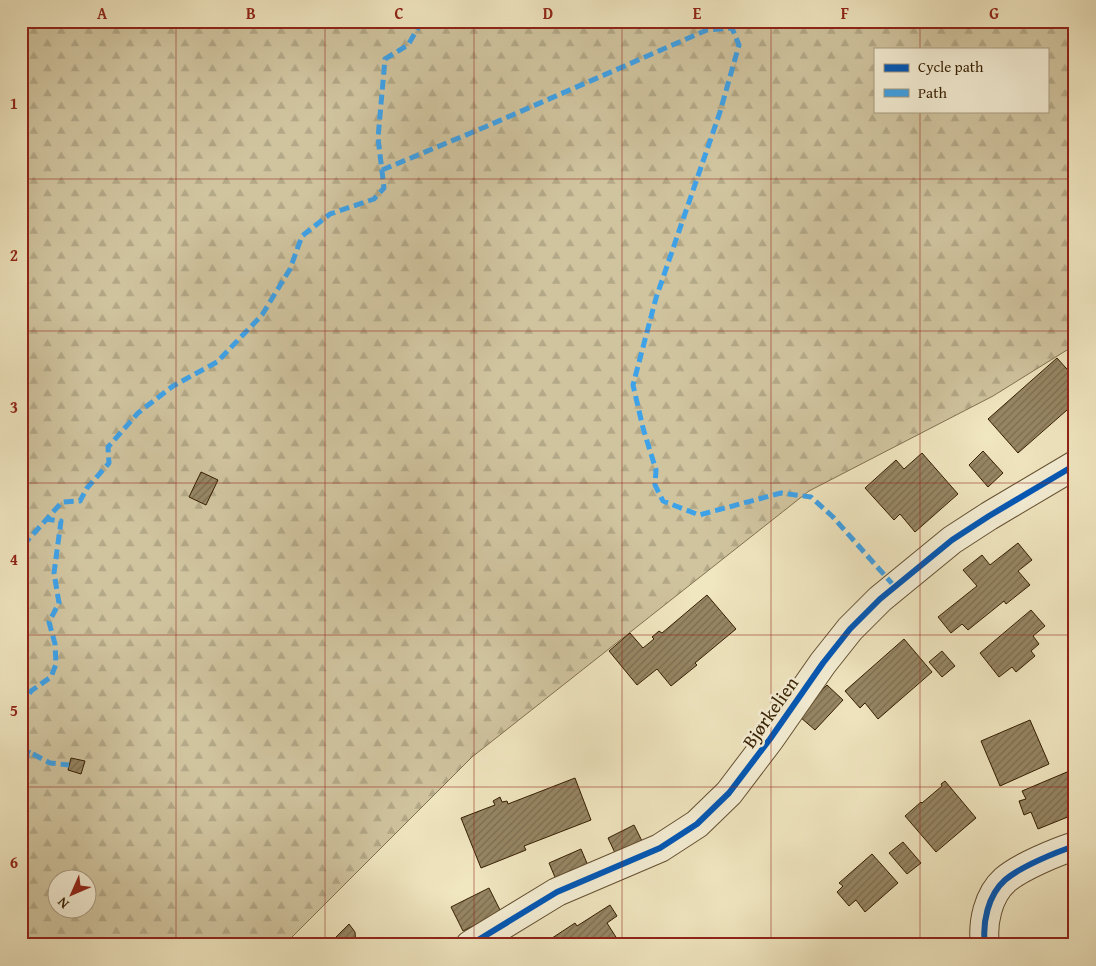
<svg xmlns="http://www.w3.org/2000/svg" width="1096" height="966" viewBox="0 0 1096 966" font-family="'Gentium Book Plus',serif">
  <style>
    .forest { fill: url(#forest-firs); stroke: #827150; fill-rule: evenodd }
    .building { fill: url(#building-hatch); stroke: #351e00 }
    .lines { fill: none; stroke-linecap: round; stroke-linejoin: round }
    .minor-casing { stroke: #645030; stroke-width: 30 }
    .tertiary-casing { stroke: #645030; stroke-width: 30 }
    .minor { stroke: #f5efd6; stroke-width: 28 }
    .tertiary { stroke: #f5efd6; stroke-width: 28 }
    .quiet { stroke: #3ea2e9; stroke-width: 5; stroke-dasharray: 10 5; stroke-linecap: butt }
    .cycleway-casing { stroke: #f5efd6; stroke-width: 9 }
    .cycleway { stroke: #0057b8; stroke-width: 6 }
    .grid { fill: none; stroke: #8f2418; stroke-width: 1; stroke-opacity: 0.55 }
    .labels { text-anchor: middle; stroke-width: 5; stroke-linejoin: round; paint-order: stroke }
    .street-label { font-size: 19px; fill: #351e00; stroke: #f5efd6 }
    .neatline { fill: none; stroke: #8f2418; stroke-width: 2 }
    .grid-label { font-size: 16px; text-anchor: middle; font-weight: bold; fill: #8f2418 }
  </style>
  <defs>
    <pattern id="forest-firs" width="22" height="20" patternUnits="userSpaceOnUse" patternTransform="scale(1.25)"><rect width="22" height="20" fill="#d0c49f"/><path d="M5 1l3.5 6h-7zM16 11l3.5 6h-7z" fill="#b3a887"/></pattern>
    <pattern id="building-hatch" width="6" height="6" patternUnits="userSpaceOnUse" patternTransform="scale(1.25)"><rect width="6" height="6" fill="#968664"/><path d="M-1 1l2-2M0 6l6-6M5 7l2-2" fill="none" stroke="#7b6d50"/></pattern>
  </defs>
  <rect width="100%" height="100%" fill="#f0e6c0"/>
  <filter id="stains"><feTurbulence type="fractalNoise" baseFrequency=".004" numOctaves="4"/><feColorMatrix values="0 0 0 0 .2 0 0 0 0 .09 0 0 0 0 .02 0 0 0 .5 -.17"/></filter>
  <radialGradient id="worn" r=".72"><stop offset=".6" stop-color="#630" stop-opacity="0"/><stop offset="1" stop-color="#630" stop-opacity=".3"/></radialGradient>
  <path class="forest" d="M21 21H1075V345L993 396 809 491 472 757 284 945H21ZM875 49H1047V111H875ZM58 878H88V908H58Z"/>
  <path class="building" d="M1057 358 1075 378V403L1018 453 988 419Z
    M983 451 1003 473 988 487 969 465Z
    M922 453 958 494 915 532 900 514 894 520 865 488 896 460 904 469Z
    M201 472 218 480 206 505 189 497Z
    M1018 543 1032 560 1018 571 1030 585 1006 604 1004 601 968 630 962 624 951 633 938 617 977 586 963 570 982 555 990 565Z
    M707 595 736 629 695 663 697 665 671 686 657 669 637 685 609 651 630 633 643 648 654 639 652 637 659 631 662 633Z
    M1031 610 1045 626 1033 636 1039 644 1031 651 1035 656 1016 672 1012 667 999 677 980 653Z
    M904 639 932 672 878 719 865 703 860 708 845 691Z
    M942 651 955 666 942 677 929 662Z
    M827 685 843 700 815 730 800 717 804 709Z
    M1030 720 1049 764 1000 786 981 741Z
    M71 758 85 761 81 774 68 770Z
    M1067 772 1075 792V814L1038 829 1031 812 1024 815 1019 801 1026 799 1022 791Z
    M575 778 591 820 524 846 526 850 481 868 461 818 495 805 493 801 500 797 502 802 507 801 508 804Z
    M945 781 976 818 936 852 905 816 921 802 922 803 942 786 941 784Z
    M634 825 643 843 616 855 608 838Z
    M903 842 921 863 907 874 889 853Z
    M581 849 589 868 557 882 549 863Z
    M872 854 898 883 865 912 856 900 849 906 837 892 843 886 839 883Z
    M489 888 501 912 463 931 451 907Z
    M610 905 617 916 607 923 621 945 543 944 575 923 577 926Z
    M349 924 355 932 356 945H328Z"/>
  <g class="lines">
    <g class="minor-casing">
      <path id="minor" d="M470 945 557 892 660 848 697 824 729 793 770 739 823 663 850 629 880 599 952 540 989 516 1075 465"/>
    </g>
    <g class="tertiary-casing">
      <path id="tertiary" d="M985 945C982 923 988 895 1005 880 1020 867 1056 852 1075 846"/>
    </g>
    <use href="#minor" class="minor"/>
    <use href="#tertiary" class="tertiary"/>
    <path class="quiet" d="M382 170 485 127 707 30 732 28 739 45 720 112 656 298 633 385 643 428 656 470 655 485 663 501 699 515 781 493 811 497 833 517 895 587
      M21 561 27 541 62 502 80 501 87 488 109 463 108 447 138 413 173 386 217 362 262 315 290 269 302 236 330 214 374 199 384 188 378 138 385 59 408 45 422 21
      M21 706 31 691 51 677 56 664 55 644 49 622 59 603 54 573 61 521 46 519
      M21 726 23 728 21 737
      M21 749 31 753
      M21 761 31 753 50 763 69 765"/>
    <g class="cycleway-casing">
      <path id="cycleway" d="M470 945 557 892 660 848 697 824 729 793 770 739 823 663 850 629 880 599 952 540 989 516 1075 465
        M985 945C982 923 988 895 1005 880 1020 867 1056 852 1075 846"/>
    </g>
    <use href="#cycleway" class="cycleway"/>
  </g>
  <path class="grid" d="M176 21V945M325 21V945M474 21V945M622 21V945M771 21V945M920 21V49M920 111V945M21 179H1075M21 331H1075M21 483H1075M21 635H1075M21 787H1075"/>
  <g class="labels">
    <g class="street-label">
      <text transform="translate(770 712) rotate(-55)" y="7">Bjørkelien</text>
    </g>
  </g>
  <rect width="1096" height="966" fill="none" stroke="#f0e6c0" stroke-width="55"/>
  <rect x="874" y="48" width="175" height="65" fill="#f5efd6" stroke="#a89b80"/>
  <rect x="884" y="64" width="25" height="8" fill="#0057b8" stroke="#a89b80"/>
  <text x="918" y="72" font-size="15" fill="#351e00">Cycle path</text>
  <rect x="884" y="89" width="25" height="8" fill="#3ea2e9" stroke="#a89b80"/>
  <text x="918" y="98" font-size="15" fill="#351e00">Path</text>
  <g transform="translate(72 894) rotate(225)"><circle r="24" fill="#f5efd6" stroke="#a89b80"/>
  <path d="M0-4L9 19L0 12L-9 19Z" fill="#8f2418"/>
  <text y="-8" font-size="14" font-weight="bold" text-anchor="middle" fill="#351e00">N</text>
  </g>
  <rect x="28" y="28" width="1040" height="910" class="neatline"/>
  <g class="grid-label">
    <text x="102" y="19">A</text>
    <text x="251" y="19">B</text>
    <text x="399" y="19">C</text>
    <text x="548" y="19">D</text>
    <text x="697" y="19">E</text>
    <text x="845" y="19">F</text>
    <text x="994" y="19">G</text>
    <text x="14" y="109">1</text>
    <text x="14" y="261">2</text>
    <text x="14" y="413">3</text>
    <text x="14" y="565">4</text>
    <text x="14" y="716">5</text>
    <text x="14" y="868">6</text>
  </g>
  <rect width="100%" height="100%" filter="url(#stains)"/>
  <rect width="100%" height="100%" fill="url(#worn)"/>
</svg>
